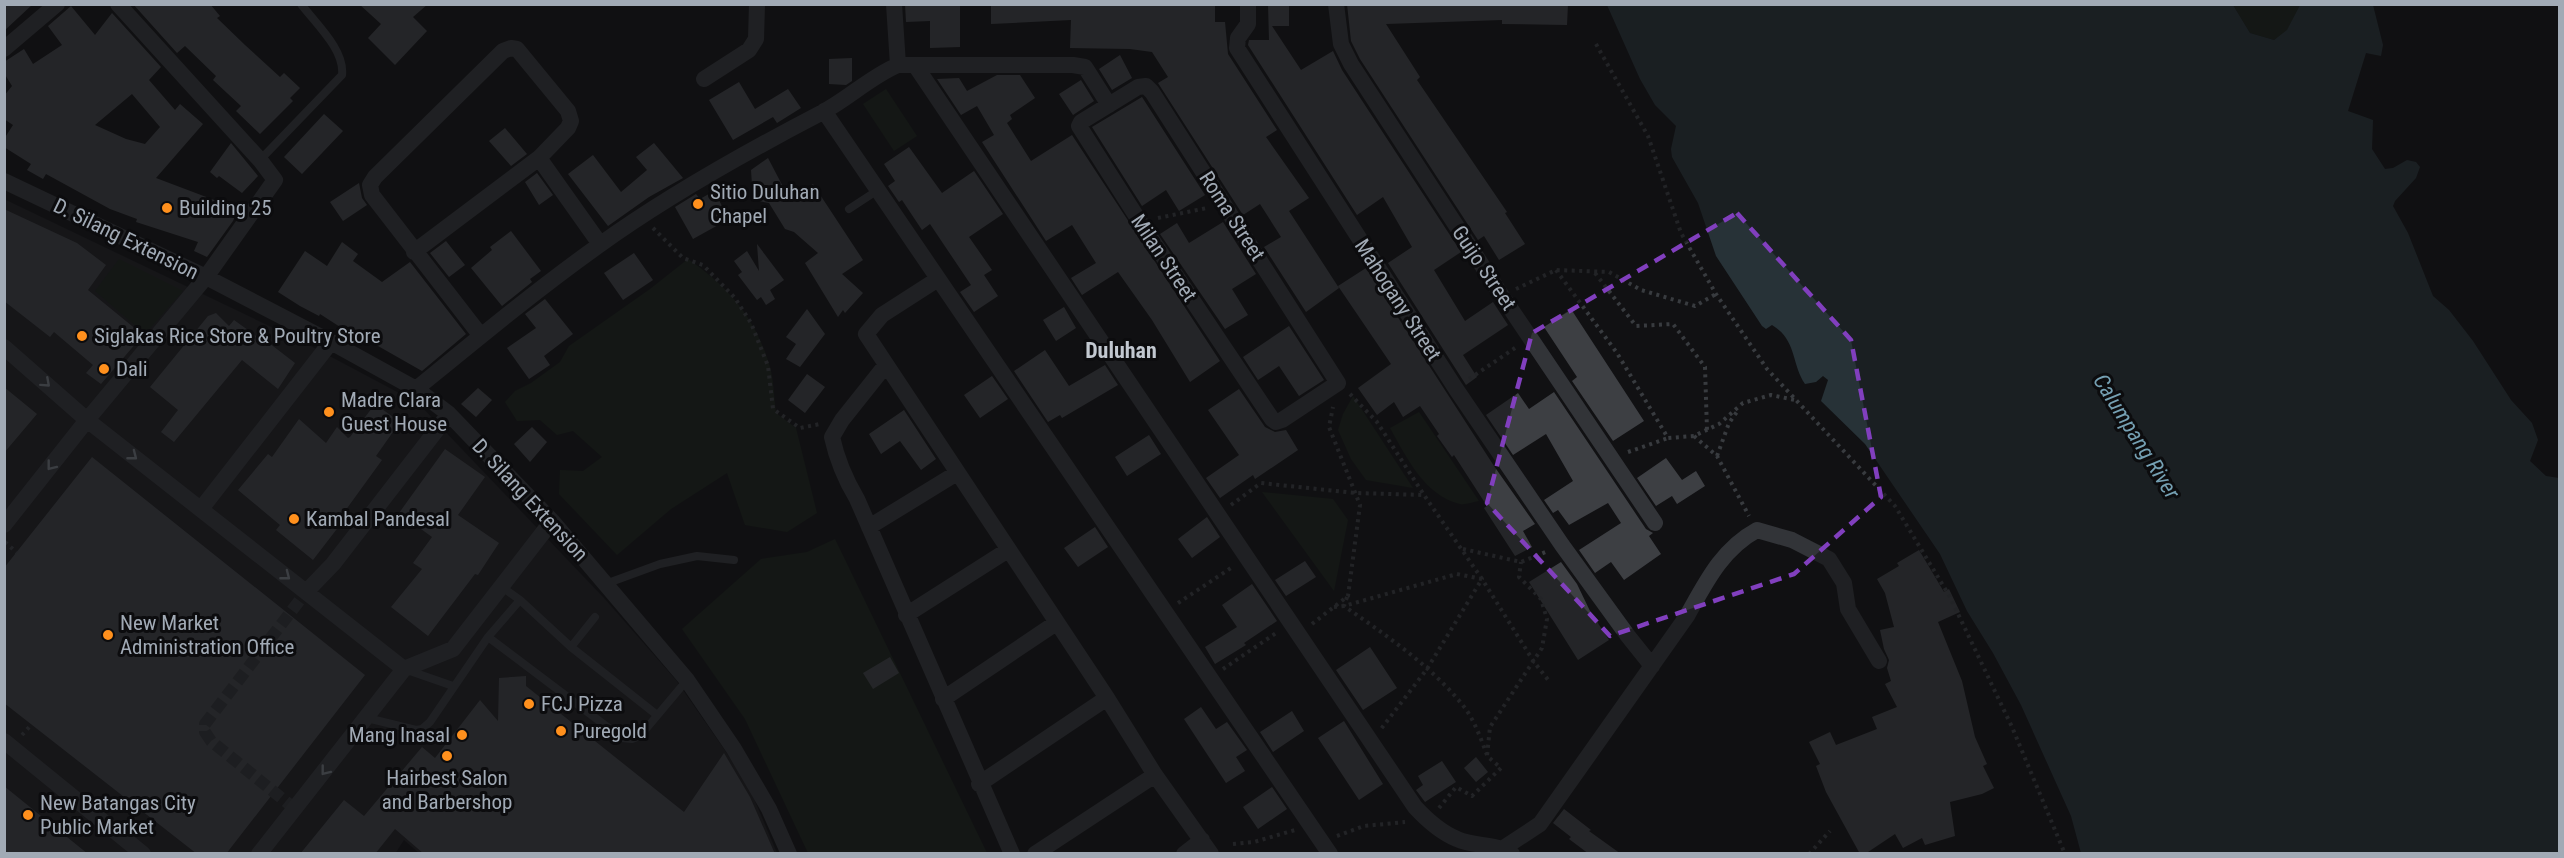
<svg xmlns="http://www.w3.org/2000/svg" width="2564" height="858" viewBox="0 0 2564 858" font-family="'Roboto Condensed',sans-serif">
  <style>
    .built { fill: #1d1d20 }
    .green { fill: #192119 }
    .water { fill: #273237 }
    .building { fill: #3d3f43; fill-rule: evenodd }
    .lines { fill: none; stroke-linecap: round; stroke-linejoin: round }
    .pedestrian-tunnel { stroke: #2e3033; stroke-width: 12; stroke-dasharray: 12 6; stroke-linecap: butt }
    .path { stroke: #383b3f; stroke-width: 4; stroke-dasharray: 3 4.5; stroke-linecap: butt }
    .service { stroke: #323438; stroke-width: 8 }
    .minor { stroke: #323438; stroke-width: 16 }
    .oneway { stroke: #6f757d }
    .marked { fill: none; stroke: #813fbe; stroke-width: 4.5; stroke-dasharray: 12 8; stroke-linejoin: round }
    .poi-dot { fill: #ff901d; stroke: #0c0c0e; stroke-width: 2 }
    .labels { text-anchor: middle; stroke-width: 6; stroke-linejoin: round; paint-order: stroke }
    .poi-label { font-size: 21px; fill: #a1aab5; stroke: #0c0c0e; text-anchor: start }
    .street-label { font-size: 21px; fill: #a1aab5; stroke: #0c0c0e }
    .neighbourhood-label { font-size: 22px; font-weight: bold; fill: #c2c8d0; stroke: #0c0c0e }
    .water-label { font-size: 22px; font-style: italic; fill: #75a0b3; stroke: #0c0c0e }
  </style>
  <rect width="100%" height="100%" fill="#111113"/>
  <path class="built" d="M4 199 307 344 418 403 604 598 676 680 747 782 777 853 420 854 404 840 395 854 5 853Z"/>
  <path class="green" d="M2233 5H2300L2287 31 2274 40 2250 33Z
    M886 89 917 136 894 151 863 104Z
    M119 259 183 291 145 334 95 291Z
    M688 259C730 288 758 321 771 371 774 385 774 399 776 413L796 428 817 513 787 532 745 525 727 473 671 509 617 555 559 494 560 470 583 471 602 457 573 431 557 435 540 420 517 421 505 402 515 391 531 383 560 362 569 346 650 289Z
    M1353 396 1413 488 1366 480 1351 459 1338 430 1343 414Z
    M1419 412 1479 501C1473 502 1465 505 1460 504 1424 495 1407 458 1390 428Z
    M1262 492 1333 499 1348 520 1334 591Z
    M835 539 987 853H808L745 719 682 629 761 559 807 552Z"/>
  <path class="water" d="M1607 5H2233L2250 33 2274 40 2287 30 2300 5H2373L2383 45 2381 56 2366 53 2348 111 2373 120 2372 149 2385 169 2393 168 2407 160 2416 162 2420 167 2416 178 2395 201 2393 206 2408 233 2433 296 2449 310 2473 341 2511 400 2532 423 2538 440 2530 461 2546 476 2559 478V853H2081L2071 816 2021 705 1993 653 1967 611 1940 554 1865 444 1821 401 1828 380 1823 376 1816 382 1805 384C1791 363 1797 340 1772 325L1766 329 1762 326 1716 256 1698 203 1672 157 1671 149 1676 126 1655 105 1640 79Z"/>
  <path class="building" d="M4 4H33L4 31Z
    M133 4H210L220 16 217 18 245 45 280 77 284 73 300 88 290 98 293 101 260 134 236 111 241 106 213 80 216 76 185 46 177 53Z
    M359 4H428L413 17 427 31 395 65 368 38 381 24Z
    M905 4H960V47L930 48V21L906 22Z
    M991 4H1215V22H1225L1228 54 1277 130 1266 137 1309 198 1289 211 1339 288 1306 312 1264 247 1281 237 1260 204 1243 215 1158 83 1168 77 1152 52 1130 49 1070 48 1071 20 991 24Z
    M1268 4H1289V26H1272L1301 70 1333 51 1342 70 1461 252 1434 270 1465 321 1493 302 1508 325 1463 355 1477 377 1466 385 1388 263 1412 247 1383 197 1357 215 1248 45 1249 40H1269Z
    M1347 4H1417V6L1568 4 1567 25 1502 24V20L1386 24 1420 77 1417 80 1507 212 1505 213 1525 244 1499 260 1484 236 1478 240 1360 59 1351 41Z
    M71 6 95 35 112 13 161 67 149 80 175 110 180 104 203 124 156 178 238 209 233 221 207 257 194 251 198 242 136 222 137 219 110 209 46 174 43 179 27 170 31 164 4 147V139L13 125 4 119V96L12 86 4 73V62L24 49 33 64 62 45 48 26ZM132 94 160 127 145 144 126 139 95 125Z
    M1120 55 1132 78 1112 90 1099 69Z
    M852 58V81L846 85 829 84V59Z
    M997 75H1020L1035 98 1010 115 1012 119 1007 123 1031 161 1072 135 1220 361 1190 382 1152 320 1118 272 1082 295 1071 278 1096 263 1072 225 1046 241 982 142 994 135 977 106 961 115 937 79 959 78 967 91Z
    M1081 80 1094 101 1073 115 1059 94Z
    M739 82 755 109 788 89 801 108 777 123 773 117 733 140 709 100Z
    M1142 97 1205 195 1179 211 1166 190 1142 206 1092 127Z
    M324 114 343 131 302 174 284 157Z
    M505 128 527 154 511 166 489 141Z
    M231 143 258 176 242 193 219 176 217 178 210 172Z
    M654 143 683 178 649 197 608 226 568 174 593 155 621 192 647 170 636 157Z
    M909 147 942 193 974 171 1003 214 969 237 992 270 984 275 998 296 974 312 960 292 971 285 930 224 922 230 902 200 899 202 888 186 895 181 884 164Z
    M768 158 790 200 813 184 863 260 842 274 863 293 845 313 843 310 838 317 805 263 818 253 794 232 785 229 769 203 753 200 751 170Z
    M537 173 553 195 539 205 525 182Z
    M359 183 362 198 367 205 343 221 330 202Z
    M714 191 729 219 693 239 675 207 696 194 700 199Z
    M4 209 77 243 106 265 88 290 143 335 101 384 86 373 93 365 54 332 50 337 4 301Z
    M1223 222 1256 274 1232 289 1248 315 1225 329 1160 234 1177 223 1189 243Z
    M511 231 541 271 530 279 532 282 502 306 471 268 492 250 490 247Z
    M446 241 465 265 449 277 430 253Z
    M342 242 358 254 353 261 382 282 410 262 466 334 422 371 371 342 370 344 351 334 320 314 319 316 300 306 278 292 305 251 327 266Z
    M757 244 784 280 770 290 775 299 766 305 761 297 757 300 738 275 742 272 734 261 747 251 759 271Z
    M634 253 653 280 623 300 604 273Z
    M1366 268 1494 466 1535 524 1523 531 1532 547 1515 556 1484 508 1487 506 1454 455 1452 457 1437 436 1439 434 1420 406 1403 417 1394 402 1377 415 1358 388 1391 364 1338 286Z
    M545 299 573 334 544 356 550 365 529 379 507 348 536 328 525 314Z
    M1064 307 1076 328 1056 341 1043 320Z
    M807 309 825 334 800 367 786 359 796 344 786 337Z
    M1571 309 1644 421 1613 441 1572 381 1577 377 1544 327Z
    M216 313 229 326 234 320 259 338 260 336 295 363 278 389 242 360 174 442 161 432 178 410 150 387 208 316Z
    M1289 326 1324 380 1299 396 1279 366 1258 380 1243 357Z
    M1045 350 1069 386 1105 365 1118 385 1062 418 1060 415 1048 422 1014 371Z
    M807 374 825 387 805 413 788 400Z
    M992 376 1008 399 980 418 964 395Z
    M4 387 37 414 4 453Z
    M478 388 492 400 476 417 461 404Z
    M1239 389 1265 427 1275 432 1286 430 1298 450 1255 479 1253 475 1220 498 1206 478 1239 455 1208 410Z
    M1554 392 1646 529 1653 533 1649 536 1661 554 1624 580 1611 562 1595 573 1579 550 1621 523 1608 503 1569 525 1558 510 1553 513 1544 500 1573 481 1546 434 1513 455 1486 415 1518 393 1529 409Z
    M375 404 400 422 376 456 382 460 340 518 343 521 313 560 276 530 280 525 238 490 268 454 272 457 299 419 326 443 337 427 348 438 350 437Z
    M904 410 936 459 921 470 900 441 881 454 869 434Z
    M532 427 547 442 530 462 514 444Z
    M1149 435 1161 454 1127 476 1115 457Z
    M445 449 485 477 458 515 499 543 478 575 475 574 428 636 391 607 422 569 413 563 432 537 399 513Z
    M92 457 365 675 226 854H197L4 703V568Z
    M1666 458 1682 480 1696 471 1705 486 1677 504 1672 496 1656 506 1637 478Z
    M1207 517 1220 537 1192 558 1178 539Z
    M1095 527 1108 547 1078 567 1064 548Z
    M1919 550 1944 592 1949 589 1960 612 1938 622 1962 681 1975 737 1987 764 1983 766 1994 788 1982 794 1950 802 1955 836 1925 845 1922 838 1903 848 1895 834 1865 854H1860L1826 792 1816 766 1820 764 1809 742 1830 732 1836 745 1877 729 1872 717 1897 707 1885 684 1891 681 1887 668 1889 660 1884 649 1880 630 1894 627 1885 593 1877 579 1899 566 1897 563Z
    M1305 561 1316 577 1286 596 1275 580Z
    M1561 562 1577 584 1590 611 1609 640 1578 660 1529 582Z
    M1252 584 1277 621 1244 643 1246 645 1215 664 1205 647 1237 627 1222 605Z
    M1370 647 1397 688 1363 710 1336 670Z
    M890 657 899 673 873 689 863 673Z
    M526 676V686L684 812 724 753 750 797 775 854H424L395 829 375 854H300L344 800 364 816 422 747 435 758 480 700 498 721 499 678Z
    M1201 707 1216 729 1227 722 1247 750 1236 757 1245 771 1226 783 1184 719Z
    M1292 711 1304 731 1273 752 1260 732Z
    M1344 721 1383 784 1359 800 1318 738Z
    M1476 757 1488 772 1476 782 1464 768Z
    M1442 761 1456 782 1425 802 1416 790 1423 785 1418 776Z
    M4 786 88 854H4Z
    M1272 787 1287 809 1258 829 1243 807Z
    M1564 809 1591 830 1589 831 1621 854H1589L1569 839 1571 837 1553 823Z"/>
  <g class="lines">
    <path class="pedestrian-tunnel" d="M295 809 211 741 205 732V724L306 592"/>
    <path class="path" d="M1596 44 1648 136 1681 233 1716 294 1767 369 1895 506 1950 597 2012 727 2065 854
      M1158 218 1207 208
      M653 228 683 258 703 265 735 298 751 323 768 366 773 409 800 428 820 424
      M1556 270 1617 353 1668 438 1694 436 1719 424 1743 403 1771 395 1795 400
      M1595 273 1636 326 1673 324 1705 367 1707 430
      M1516 289 1556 270 1609 272 1641 290 1695 306 1716 294
      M1469 379 1518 346
      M1350 394 1377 422 1424 495
      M1694 436 1717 456 1749 516
      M1628 452 1668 438
      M1717 456 1729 423 1739 409
      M1231 505 1261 483 1355 493 1424 495 1482 579 1534 662 1549 681
      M5 542 17 553
      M1463 549 1521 562 1548 551
      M1347 597 1344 606C1387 636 1433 667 1465 708 1475 722 1481 739 1487 755
      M1178 603 1234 566
      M1334 607 1344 606 1457 574 1482 579 1427 669 1381 729
      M1312 624 1348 596 1360 505 1329 427 1333 407
      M1223 669 1276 633
      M22 735 32 724
      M1439 808 1456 787 1472 796 1501 768 1487 756 1490 727 1542 648 1547 619 1541 599 1519 577 1521 562
      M1337 836 1364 826 1405 822
      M1233 844 1254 842 1295 830
      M1809 854 1830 831"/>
    <path class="service" d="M260 160 342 75C345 50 316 24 301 4
      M849 209 878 190
      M608 583 660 564 697 556 734 560
      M520 600 571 647 657 715
      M488 637 622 738 632 739 640 736 687 680
      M571 647 595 617
      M407 670 453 686
      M367 718 416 730 422 729 430 722 488 637 520 600 502 587"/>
    <path class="minor" d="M894 4 898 65
      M1248 4V24L1238 38 1237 48 1456 389 1562 545 1628 636 1652 666
      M1336 4 1341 44 1351 64 1502 296 1655 523
      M4 49 57 4
      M915 65 1415 807C1427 820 1440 832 1457 839 1474 847 1496 843 1512 854
      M704 79 749 50 756 39 757 4
      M1146 86 1152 92 1338 383 1282 420 1276 422 1272 419 1142 225 1079 126 1081 122 1138 87Z
      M824 111 1330 854
      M539 158 600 244
      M4 181 206 277 331 342 416 389 449 414 552 521 687 680 734 749 769 809 789 854
      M414 252 539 158 568 128 571 121 568 111 517 49 511 48 503 51 375 177 370 185 372 195 481 336
      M938 279 882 315 866 334 1107 698 1155 775 1211 854
      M4 347 87 420 404 669 259 854
      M885 366 842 420 832 437C837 460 845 479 857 499L1012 854
      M416 389C476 340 535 291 598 246 667 196 746 152 821 113 848 99 870 77 898 65H1073L1085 67 1109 105
      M201 509 331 342
      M4 525 87 420 206 277 275 180 260 160 118 4
      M869 527 957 473
      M306 592 333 564 449 414
      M906 615 1008 550
      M404 669 453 649 552 521
      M943 699 1056 623
      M4 741 143 854
      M979 784 1107 698
      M1496 853 1540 824 1687 616C1706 582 1722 549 1757 530L1792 540 1829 559 1844 583 1848 609 1879 661
      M1035 854 1155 775
      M1184 854 1202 840"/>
  </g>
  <defs><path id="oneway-chevron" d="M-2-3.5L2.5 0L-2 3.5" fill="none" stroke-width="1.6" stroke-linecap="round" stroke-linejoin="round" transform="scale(1.5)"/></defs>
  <g class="oneway">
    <use href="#oneway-chevron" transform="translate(46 383) rotate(42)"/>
    <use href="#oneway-chevron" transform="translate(133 456) rotate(38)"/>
    <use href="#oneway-chevron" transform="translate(51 466) rotate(128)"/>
    <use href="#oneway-chevron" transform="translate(286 576) rotate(38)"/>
    <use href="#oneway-chevron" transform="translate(325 771) rotate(128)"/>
  </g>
  <path d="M0 0H2564V858H0ZM1737 213 1851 340 1881 497 1794 574 1610 636 1487 503 1532 333Z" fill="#111113" fill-opacity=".55" fill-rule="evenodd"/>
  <path class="marked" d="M1737 213 1851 340 1881 497 1794 574 1610 636 1487 503 1532 333Z"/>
  <g class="poi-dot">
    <circle cx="698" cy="204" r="6"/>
    <circle cx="167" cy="208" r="6"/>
    <circle cx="82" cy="336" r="6"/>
    <circle cx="104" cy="369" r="6"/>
    <circle cx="329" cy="412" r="6"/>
    <circle cx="294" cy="519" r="6"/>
    <circle cx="108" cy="635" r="6"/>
    <circle cx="529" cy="704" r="6"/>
    <circle cx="561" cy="731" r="6"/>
    <circle cx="462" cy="735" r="6"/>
    <circle cx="447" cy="756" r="6"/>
    <circle cx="28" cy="815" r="6"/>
  </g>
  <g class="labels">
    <g class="poi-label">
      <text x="710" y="199">Sitio Duluhan<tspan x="710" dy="24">Chapel</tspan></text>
      <text x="179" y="215">Building 25</text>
      <text x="94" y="343">Siglakas Rice Store &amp; Poultry Store</text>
      <text x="116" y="376">Dali</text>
      <text x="341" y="407">Madre Clara<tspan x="341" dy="24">Guest House</tspan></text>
      <text x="306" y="526">Kambal Pandesal</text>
      <text x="120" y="630">New Market<tspan x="120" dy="24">Administration Office</tspan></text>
      <text x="541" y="711">FCJ Pizza</text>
      <text x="573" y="738">Puregold</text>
      <text x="450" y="742" text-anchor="end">Mang Inasal</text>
      <text x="447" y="785" text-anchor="middle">Hairbest Salon<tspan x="447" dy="24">and Barbershop</tspan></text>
      <text x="40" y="810">New Batangas City<tspan x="40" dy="24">Public Market</tspan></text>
    </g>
    <g class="street-label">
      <text transform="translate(1232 216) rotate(57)" y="7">Roma Street</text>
      <text transform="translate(126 239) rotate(26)" y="7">D. Silang Extension</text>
      <text transform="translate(1164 258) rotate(56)" y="7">Milan Street</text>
      <text transform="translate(1484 268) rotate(56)" y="7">Guijo Street</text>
      <text transform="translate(1398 300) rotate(57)" y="7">Mahogany Street</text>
      <text transform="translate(530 500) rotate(47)" y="7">D. Silang Extension</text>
    </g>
    <g class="neighbourhood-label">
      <text x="1121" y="358">Duluhan</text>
    </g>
    <g class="water-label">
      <text transform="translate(2137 436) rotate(58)" y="8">Calumpang River</text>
    </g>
  </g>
  <rect width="2564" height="858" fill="none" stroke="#a1aab5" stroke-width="12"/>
</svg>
